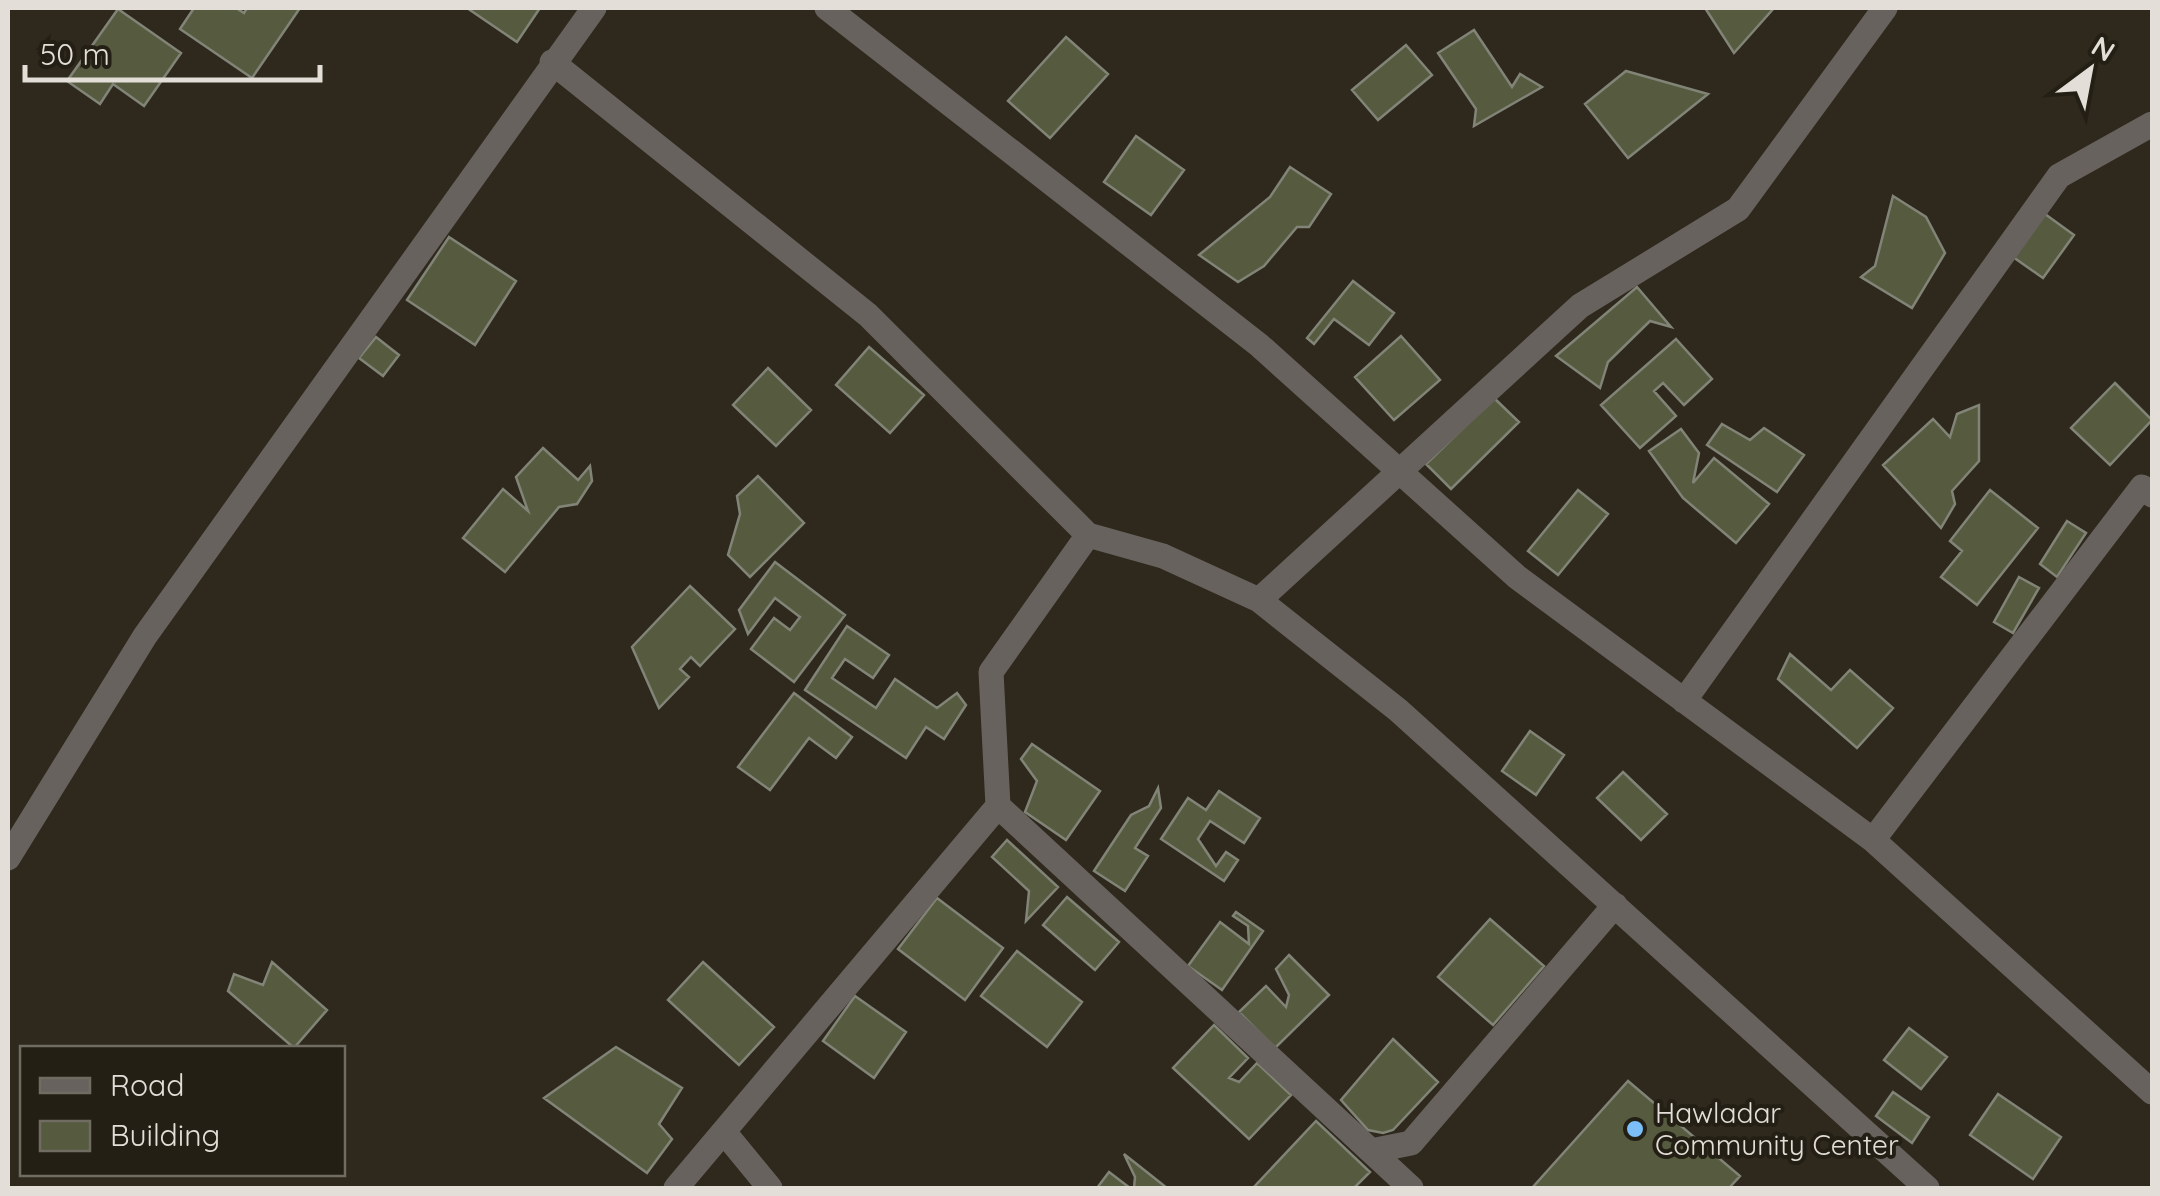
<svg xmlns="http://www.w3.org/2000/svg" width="2160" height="1196" viewBox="0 0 2160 1196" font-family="Quicksand,sans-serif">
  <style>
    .building { fill: #565b40; stroke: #818476; stroke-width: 2.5 }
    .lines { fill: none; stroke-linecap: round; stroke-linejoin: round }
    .street { stroke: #68625e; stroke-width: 25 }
    .poi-dot { fill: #7bbef8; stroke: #241f14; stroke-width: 4 }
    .labels { text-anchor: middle; stroke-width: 8; stroke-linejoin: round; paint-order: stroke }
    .poi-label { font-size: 28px; fill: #e3dfd8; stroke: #241f14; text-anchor: start }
  </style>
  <rect width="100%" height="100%" fill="#2e281d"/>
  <path class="building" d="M194 8H236L244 13 247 8H300L252 78 180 29Z
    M467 8H540L517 42Z
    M1705 8H1774L1734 53Z
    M118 9 181 53 144 106 113 84 100 104 67 81Z
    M1474 30 1512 87 1520 74 1542 87 1474 126 1476 109 1438 53Z
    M1066 37 1108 74 1050 138 1008 101Z
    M1406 45 1432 75 1378 120 1352 90Z
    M1626 71 1708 94 1628 158 1585 104Z
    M1136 136 1184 170 1151 215 1104 182Z
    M1290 167 1331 194 1309 227H1297L1264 266 1238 282 1199 255 1270 197Z
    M1893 196 1926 217 1945 253 1912 308 1861 277 1875 266Z
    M2045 214 2074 235 2043 278 2013 257Z
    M449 237 516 281 475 345 407 300Z
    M1353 281 1394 313 1369 345 1334 319 1314 344 1307 338Z
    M1637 287 1671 327 1650 321 1608 362 1600 388 1556 356Z
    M1401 336 1440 380 1394 420 1355 377Z
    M376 337 399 355 383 376 359 358Z
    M1676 339 1712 379 1684 405 1663 383 1654 391 1676 416 1640 448 1601 405Z
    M869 347 924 395 890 433 836 385Z
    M768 368 811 410 776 446 733 405Z
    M2115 383 2152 420 2110 465 2071 428Z
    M1494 398 1519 422 1451 489 1426 464Z
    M1979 405V461L1952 491 1955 504 1941 528 1883 465 1933 419 1950 437 1957 414Z
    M1722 424 1750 440 1764 428 1804 455 1777 492 1707 445Z
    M1681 429 1699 453 1693 483 1714 458 1769 504 1736 543 1683 498 1649 451Z
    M543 448 578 480 590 466 592 481 577 504 559 507 505 572 463 538 503 489 528 511 516 477Z
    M758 476 804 523 750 577 728 555 740 514 737 496Z
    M1578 490 1608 514 1558 575 1528 551Z
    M1990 490 2038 528 1977 605 1941 577 1962 551 1950 541Z
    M2067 521 2086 533 2057 577 2040 564Z
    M775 562 845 615 794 682 751 649 774 618 790 630 800 617 775 598 748 634 739 610Z
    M2019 577 2039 588 2013 633 1994 622Z
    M690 586 735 629 700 666 691 657 680 669 689 677 659 708 632 647Z
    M847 626 889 655 873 678 845 659 832 678 876 708 895 679 937 708 957 693 966 705 944 739 926 727 906 758 805 690Z
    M1790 654 1831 690 1850 670 1893 708 1857 748 1778 679Z
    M794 693 852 737 836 758 809 738 770 790 738 767Z
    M1530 731 1564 755 1536 795 1502 771Z
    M1032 744 1100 791 1066 840 1025 812 1037 781 1021 759Z
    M1623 772 1667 814 1641 840 1597 798Z
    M1158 788 1161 808 1135 848 1148 856 1125 891 1094 871 1131 815 1149 806Z
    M1219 791 1260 818 1244 843 1210 821 1198 839 1216 866 1226 852 1238 860 1224 881 1161 839 1188 798 1206 810Z
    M1007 840 1058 887 1026 921 1029 891 992 857Z
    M1067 897 1119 942 1095 970 1043 925Z
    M937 898 1003 948 965 1000 898 949Z
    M1236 912 1263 931 1222 990 1188 966 1220 922 1249 944 1248 926 1233 916Z
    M1490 919 1544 966 1493 1025 1438 977Z
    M1017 951 1082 1002 1047 1047 981 996Z
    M1289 955 1329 995 1275 1048 1239 1012 1266 986 1286 1007 1289 995 1276 969Z
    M272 962 327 1010 294 1048 228 991 234 974 263 985Z
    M703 962 774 1027 739 1065 668 1000Z
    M855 996 906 1032 874 1078 823 1041Z
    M1214 1025 1248 1058 1229 1078 1239 1082 1257 1063 1291 1095 1249 1139 1173 1068Z
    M1909 1028 1947 1057 1921 1089 1884 1060Z
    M1393 1039 1438 1082 1393 1130 1383 1133 1368 1130 1341 1100Z
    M616 1047 682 1088 659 1124 672 1139 647 1173 544 1098Z
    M1628 1081 1740 1176 1729 1188H1532Z
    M1893 1092 1929 1117 1912 1143 1876 1116Z
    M1998 1094 2061 1137 2033 1179 1970 1135Z
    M1316 1121 1370 1172 1354 1188H1253Z
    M1124 1154 1167 1188H1134L1135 1177Z
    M1109 1172 1130 1188H1097Z"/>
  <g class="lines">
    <path class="street" d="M827 8 1259 345 1517 577 1873 840 2152 1092
      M552 62 868 315 1088 535 1163 556 1259 600 1398 710 1927 1188
      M1259 600 1580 306 1738 209 1885 8
      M1684 701 2059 176 2152 124
      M998 806 1371 1151 1411 1143 1615 905
      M1873 840 2142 487 2152 495
      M8 858 145 636 594 8
      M724 1132 770 1188
      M1371 1151 1411 1188
      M676 1188 998 806 991 672 1088 535"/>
  </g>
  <circle class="poi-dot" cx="1635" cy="1129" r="10"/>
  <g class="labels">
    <g class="poi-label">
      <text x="1655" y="1123">Hawladar<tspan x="1655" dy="32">Community Center</tspan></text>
    </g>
  </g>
  <rect width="2160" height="1196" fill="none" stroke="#e3dfd8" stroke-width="20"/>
  <rect x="20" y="1046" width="325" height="130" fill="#241f14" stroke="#706c62" stroke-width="2.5"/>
  <rect x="40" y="1078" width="50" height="15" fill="#68625e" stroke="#706c62" stroke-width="2.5"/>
  <text x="110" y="1096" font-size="30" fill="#e3dfd8">Road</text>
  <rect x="40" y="1121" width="50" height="30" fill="#565b40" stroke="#706c62" stroke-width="2.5"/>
  <text x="110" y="1146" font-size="30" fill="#e3dfd8">Building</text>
  <g transform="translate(2090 70) rotate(32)" stroke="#241f14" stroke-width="8" paint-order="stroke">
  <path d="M0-8L18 38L0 25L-18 38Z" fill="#e3dfd8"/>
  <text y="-15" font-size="28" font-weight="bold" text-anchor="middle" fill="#e3dfd8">N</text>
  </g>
  <path d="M25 65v15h295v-15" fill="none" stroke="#e3dfd8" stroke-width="5"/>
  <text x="40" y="65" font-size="30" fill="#e3dfd8" stroke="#241f14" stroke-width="8" paint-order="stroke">50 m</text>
</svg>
